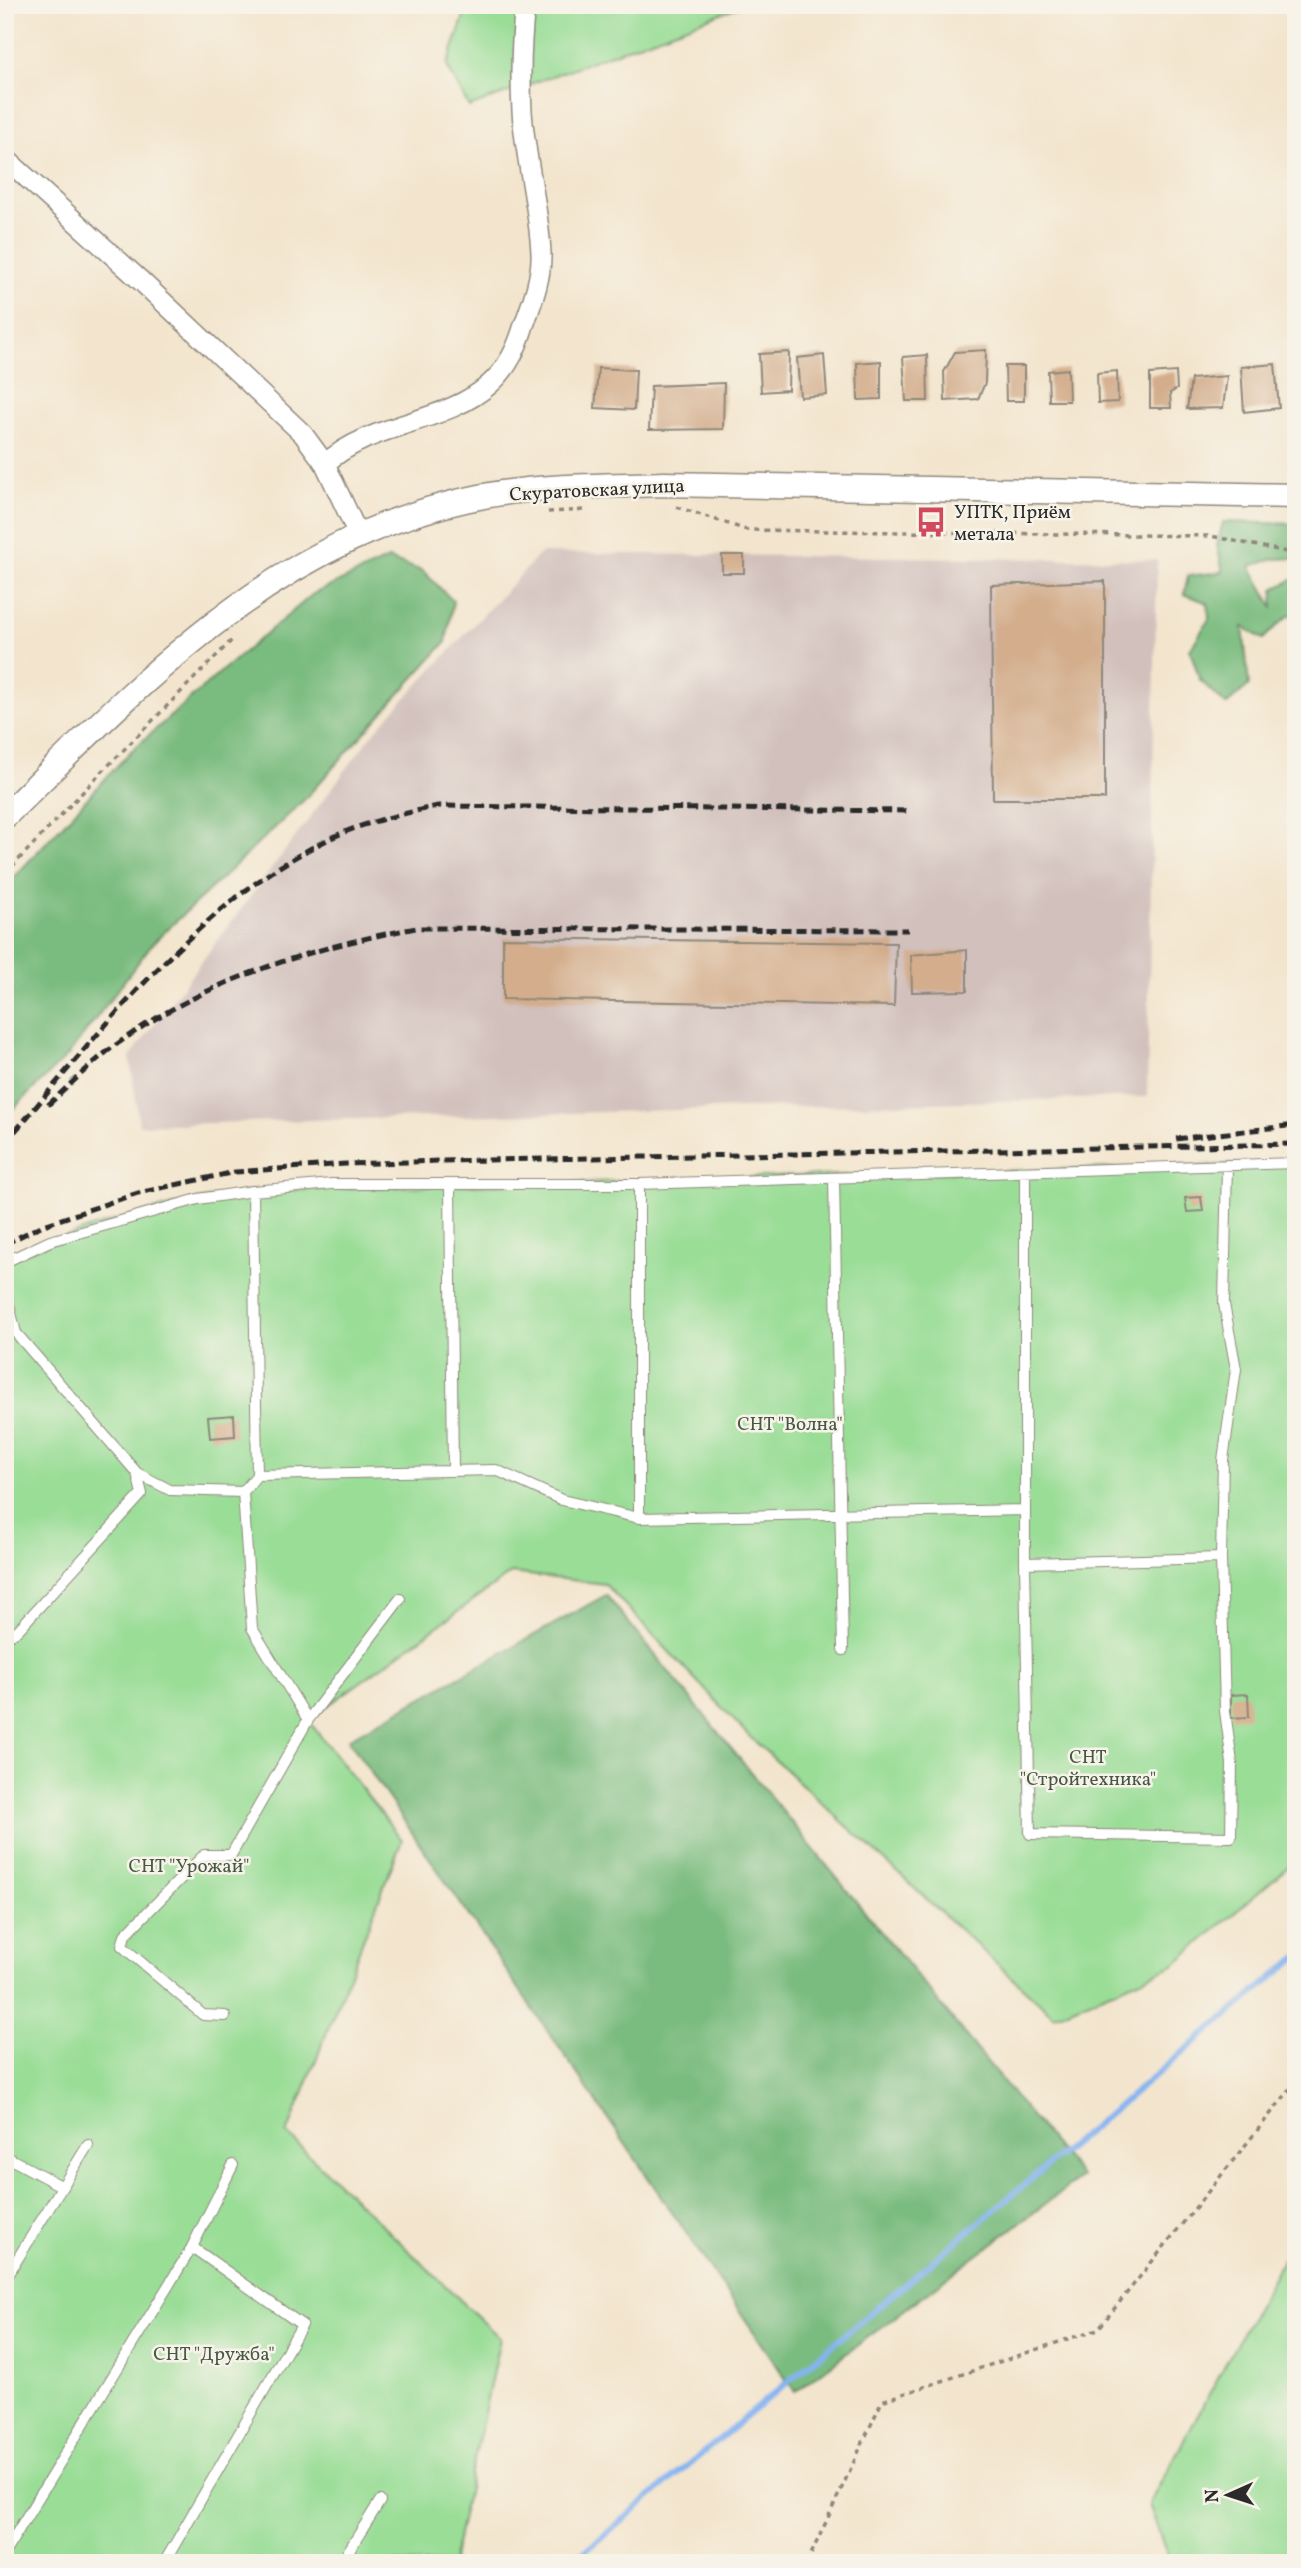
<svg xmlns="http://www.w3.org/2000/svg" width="1301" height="2568" viewBox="0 0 1301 2568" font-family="Vollkorn,serif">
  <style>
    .industrial { fill: #d1c0bc }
    .green { fill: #99dd96; stroke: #628460; stroke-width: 2 }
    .forest { fill: #7abc7f; stroke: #527455; stroke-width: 2 }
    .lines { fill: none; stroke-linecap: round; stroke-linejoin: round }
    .stream { stroke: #85b4f0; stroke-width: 6 }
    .building { fill: #d3ad8c }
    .service-casing { stroke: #8f887c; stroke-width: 12 }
    .minor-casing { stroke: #8f887c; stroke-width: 22 }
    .tertiary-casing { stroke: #8f887c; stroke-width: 27 }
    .path { stroke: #8f887c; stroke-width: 3.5; stroke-dasharray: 5 5; stroke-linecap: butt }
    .service { stroke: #fff; stroke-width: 10 }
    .minor { stroke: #fff; stroke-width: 19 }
    .tertiary { stroke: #fff; stroke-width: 24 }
    .rail { stroke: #2b2b2b; stroke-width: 5; stroke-dasharray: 10 5; stroke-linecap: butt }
    .labels { text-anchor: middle; stroke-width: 5; stroke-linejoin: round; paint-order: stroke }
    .street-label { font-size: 19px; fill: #2b2b2b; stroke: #f7f3e8 }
    .poi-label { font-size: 19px; fill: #2b2b2b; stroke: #f7f3e8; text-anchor: start }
    .park-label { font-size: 19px; fill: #465846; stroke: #f7f3e8 }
  </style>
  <rect width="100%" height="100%" fill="#f7f3e8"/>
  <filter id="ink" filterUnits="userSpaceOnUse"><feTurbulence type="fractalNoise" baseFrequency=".0143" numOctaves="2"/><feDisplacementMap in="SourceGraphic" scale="14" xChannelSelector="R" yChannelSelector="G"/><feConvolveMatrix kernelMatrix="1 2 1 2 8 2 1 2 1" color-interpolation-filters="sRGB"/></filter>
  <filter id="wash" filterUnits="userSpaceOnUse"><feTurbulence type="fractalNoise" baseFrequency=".00686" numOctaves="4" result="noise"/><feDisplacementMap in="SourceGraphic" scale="28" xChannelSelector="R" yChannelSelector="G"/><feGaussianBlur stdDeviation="1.57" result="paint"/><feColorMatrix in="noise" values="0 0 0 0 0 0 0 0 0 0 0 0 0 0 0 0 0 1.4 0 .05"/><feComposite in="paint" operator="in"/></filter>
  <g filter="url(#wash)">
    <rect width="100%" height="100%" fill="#f3e5cd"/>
    <path class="industrial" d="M541 553 1157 560 1147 1097 139 1125 130 1057 375 731Z"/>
    <path class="green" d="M468 5H743L469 107 447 66Z
      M1296 1163V1860L1174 1965 1054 2016 749 1736 605 1584 511 1573 308 1720 402 1840 287 2134 500 2338 452 2563H5V1262C82 1226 169 1203 253 1191Z
      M1296 2235V2563H1170L1149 2504Z"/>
    <path class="forest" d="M1223 522 1296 524V558L1274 559 1250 566 1273 607 1274 589 1296 578V616L1289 615 1263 639 1243 627 1249 685 1226 705 1200 680 1190 650 1209 619 1208 603 1184 594 1188 576 1223 572 1217 545Z
      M388 559 423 571 453 601 446 642 303 801 152 944 69 1054 5 1117V887L130 752 224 669 313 594Z
      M606 1595 1081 2177 795 2392 348 1739Z"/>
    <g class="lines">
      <path class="stream" d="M571 2563 1296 1958"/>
    </g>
    <g id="blocks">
      <path class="building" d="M986 350 985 383 978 399 945 401 944 372 955 352Z
        M789 352 788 390 761 392 759 354Z
        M824 355 827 395 800 397 797 358Z
        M927 355 928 401H906L903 357Z
        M881 361V399L858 400 857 363Z
        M1275 364 1279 408 1244 412 1241 367Z
        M1005 366H1024V401H1006Z
        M598 368 636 370 634 410 595 408Z
        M1068 369 1069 401H1049L1048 371Z
        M1117 371 1118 402 1098 403 1097 373Z
        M1176 372 1177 389 1170 393 1171 408H1150V374Z
        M1227 376 1223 408 1187 409 1191 379Z
        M724 383 723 429 649 430 651 386Z
        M722 555H744V573H722Z
        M1105 581V799H993L991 585Z
        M503 938 896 943 894 1006 503 999Z
        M967 950V991L912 992 911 955Z
        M1201 1197 1203 1211 1187 1212 1185 1198Z
        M234 1415 235 1436 210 1438 208 1417Z
        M1248 1694 1249 1717 1231 1718V1695Z"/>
    </g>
  </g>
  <g filter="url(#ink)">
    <use href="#blocks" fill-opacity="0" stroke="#8f887c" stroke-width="2"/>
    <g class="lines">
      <g class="service-casing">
        <path id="service" d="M1025 1172V1563L1030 1834 1231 1837 1232 1763 1225 1711 1221 1558 1223 1460 1236 1369 1224 1304 1227 1165
          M834 1178 843 1650
          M639 1184V1518
          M450 1185 453 1471
          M5 1262 50 1241 198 1199 253 1191 332 1184H639L1296 1163
          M5 1289 16 1333 137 1473 170 1490 243 1492 252 1628 308 1720
          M257 1475 496 1470 562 1500 639 1518 1025 1510
          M243 1492 257 1475 253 1191
          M1025 1563 1221 1558
          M5 1638 18 1630 142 1494 137 1473
          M225 2016 203 2015 122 1946 125 1935 204 1855H231L308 1720 400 1599
          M5 2156 61 2186
          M5 2279 88 2145
          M5 2552 192 2247 233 2165
          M164 2563 302 2325 192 2247
          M341 2563 380 2501"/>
      </g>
      <g class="minor-casing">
        <path id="minor" d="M5 158 141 281 303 434 325 464 358 534
          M325 464C370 422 446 424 490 384 508 368 517 348 524 325 532 303 542 277 541 253 539 206 525 159 522 111 520 76 521 40 525 5"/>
      </g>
      <g class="tertiary-casing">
        <path id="tertiary" d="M5 816C147 677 280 535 484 496 542 485 605 486 664 484L1296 496"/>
      </g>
      <path class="path" d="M677 507 747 530 1211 536 1296 554
        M548 512 585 510
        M5 874 97 777 233 639
        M807 2563 882 2401 1098 2329 1296 2082"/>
      <use href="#service" class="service"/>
      <use href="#minor" class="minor"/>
      <use href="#tertiary" class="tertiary"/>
      <path class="rail" d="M48 1105C71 1084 94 1060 120 1042 206 980 313 947 416 928L908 930
        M1176 1139 1296 1125
        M5 1143C101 1032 196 903 331 838 365 822 402 814 438 806L908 811
        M5 1244 41 1226 138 1193 235 1172 346 1164 441 1161 1296 1144"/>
    </g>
  </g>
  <defs>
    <g id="bus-bare" transform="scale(2.415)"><path d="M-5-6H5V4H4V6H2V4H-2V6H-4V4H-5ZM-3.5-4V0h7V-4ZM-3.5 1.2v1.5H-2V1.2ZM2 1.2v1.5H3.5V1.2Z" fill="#d1495b" stroke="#f7f3e8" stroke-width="2.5" paint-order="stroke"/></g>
  </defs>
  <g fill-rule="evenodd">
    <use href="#bus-bare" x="931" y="522"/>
  </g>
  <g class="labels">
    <g class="street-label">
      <text transform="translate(597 489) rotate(-3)" y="7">Скуратовская улица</text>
    </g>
    <g class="poi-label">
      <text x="954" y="518">УПТК, Приём<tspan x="954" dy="22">метала</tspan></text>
    </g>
    <g class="park-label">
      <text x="790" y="1430">СНТ "Волна"</text>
      <text x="1088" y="1763">СНТ<tspan x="1088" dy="22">"Стройтехника"</tspan></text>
      <text x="189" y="1872">СНТ "Урожай"</text>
      <text x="214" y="2360">СНТ "Дружба"</text>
    </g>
  </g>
  <rect width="1301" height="2568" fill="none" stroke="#f7f3e8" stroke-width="28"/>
  <g transform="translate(1228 2495) rotate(267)" stroke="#f7f3e8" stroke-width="5" paint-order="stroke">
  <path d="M0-5L12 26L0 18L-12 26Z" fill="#2b2b2b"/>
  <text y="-10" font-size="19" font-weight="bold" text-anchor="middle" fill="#2b2b2b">N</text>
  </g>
</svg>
